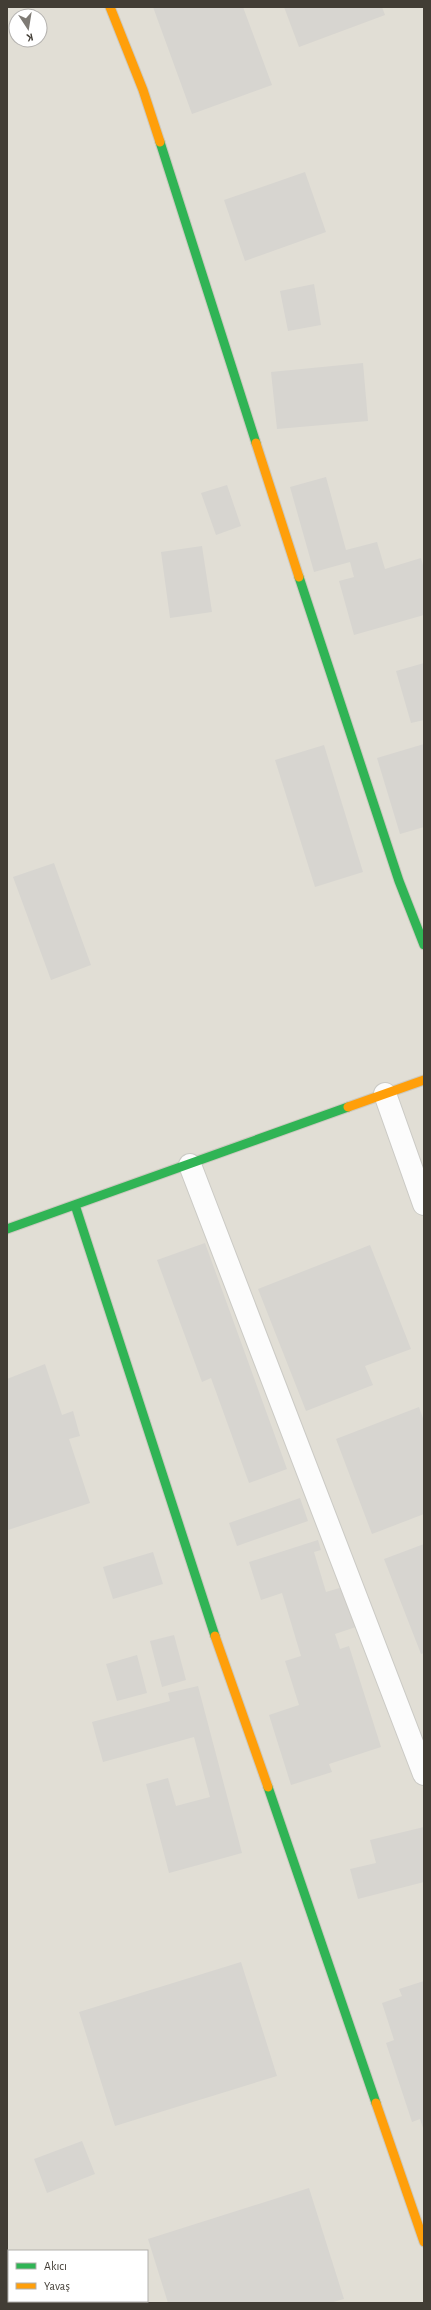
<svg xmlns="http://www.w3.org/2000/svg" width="431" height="2310" viewBox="0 0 431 2310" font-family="'Alegreya Sans',sans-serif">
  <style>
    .residential { fill: #e1ded5; fill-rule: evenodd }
    .building { fill: #d7d5d0 }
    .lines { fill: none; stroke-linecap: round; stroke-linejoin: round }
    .street-casing { stroke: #cbcac5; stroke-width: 24 }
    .fast-casing { stroke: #ccc9bf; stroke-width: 11 }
    .slow-casing { stroke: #ccc9bf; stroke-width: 11 }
    .street { stroke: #fcfcfc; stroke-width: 22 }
    .fast { stroke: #30b455; stroke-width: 9 }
    .slow { stroke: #ff9f0a; stroke-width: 9 }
  </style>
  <rect width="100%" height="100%" fill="#edece8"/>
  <path class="residential" d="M7 7H424V2303H7ZM16 16H40V40H16ZM9 2251H147V2301H9Z"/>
  <path class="building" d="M153 7H243L272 85 192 114Z
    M284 7H382L385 15 299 47Z
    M305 172 326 232 245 261 224 200Z
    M314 284 321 325 288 331 280 291Z
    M363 363 368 421 277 429 271 372Z
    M326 477 346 550 377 542 385 569 421 558 424 569V615L354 635 339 581 354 577 350 562 314 572 290 487Z
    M227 485 241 526 216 535 201 493Z
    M202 546 212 612 170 618 161 552Z
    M424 663V720L411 723 396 671Z
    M424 744V827L400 834 377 758Z
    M324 745 363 872 315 887 275 760Z
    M54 863 91 965 51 980 13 877Z
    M205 1243 287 1469 249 1483 211 1378 202 1382 157 1260Z
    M370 1245 411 1349 365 1366 373 1385 306 1411 258 1289Z
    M45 1364 62 1415 73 1411 80 1436 69 1439 90 1503 8 1530 7 1379Z
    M419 1407 424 1421V1514L372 1534 336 1439Z
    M300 1498 308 1521 237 1546 229 1523Z
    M318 1540 321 1550 314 1552 326 1592 343 1587 356 1627 335 1634 340 1649 349 1646 381 1747 329 1764 332 1772 291 1785 269 1715 299 1705 285 1661 301 1656 282 1593 261 1600 249 1562Z
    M424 1544V1653L421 1654 384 1559Z
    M153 1552 163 1584 113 1599 103 1567Z
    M174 1635 186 1680 162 1687 150 1641Z
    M137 1655 147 1693 117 1701 106 1664Z
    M198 1686 242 1853 169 1873 146 1784 168 1778 176 1806 210 1797 194 1737 103 1762 92 1722 170 1701 168 1693Z
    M424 1827V1882L358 1899 350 1869 376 1863 370 1840Z
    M241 1962 277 2076 115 2126 79 2012Z
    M424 1981V2131L420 2119 412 2122 386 2043 394 2040 382 2003 402 1996 399 1989Z
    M82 2141 95 2174 47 2193 34 2159Z
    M309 2188 344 2299 330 2303H168L148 2239Z"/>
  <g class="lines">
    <g class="street-casing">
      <path id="street" d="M385 1094 424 1204
        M190 1165 424 1774"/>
    </g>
    <g class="fast-casing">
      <path id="fast" d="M160 142 256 443
        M299 577 399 881 424 945
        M75 1205 215 1636
        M7 1229 348 1107
        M268 1787 376 2103"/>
    </g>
    <g class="slow-casing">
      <path id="slow" d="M110 7 143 90 160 142
        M256 443 299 577
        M348 1107 424 1080
        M215 1636 268 1787
        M376 2103 424 2242"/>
    </g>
    <use href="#street" class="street"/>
    <use href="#fast" class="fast"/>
    <use href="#slow" class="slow"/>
  </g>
  <rect width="431" height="2310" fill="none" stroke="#423d35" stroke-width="16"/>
  <rect x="8" y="2250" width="140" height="52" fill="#ffffff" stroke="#b3b1ae"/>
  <rect x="16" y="2263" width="20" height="6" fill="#30b455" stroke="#b3b1ae"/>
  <text x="44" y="2270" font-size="12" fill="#423d35">Akıcı</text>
  <rect x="16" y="2283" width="20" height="6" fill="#ff9f0a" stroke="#b3b1ae"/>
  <text x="44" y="2290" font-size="12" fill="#423d35">Yavaş</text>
  <g transform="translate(28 28) rotate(168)"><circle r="19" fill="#ffffff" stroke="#b3b1ae"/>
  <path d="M0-3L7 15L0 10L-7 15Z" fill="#7e7a74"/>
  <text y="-6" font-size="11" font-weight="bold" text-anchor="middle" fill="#423d35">K</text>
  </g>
</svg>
